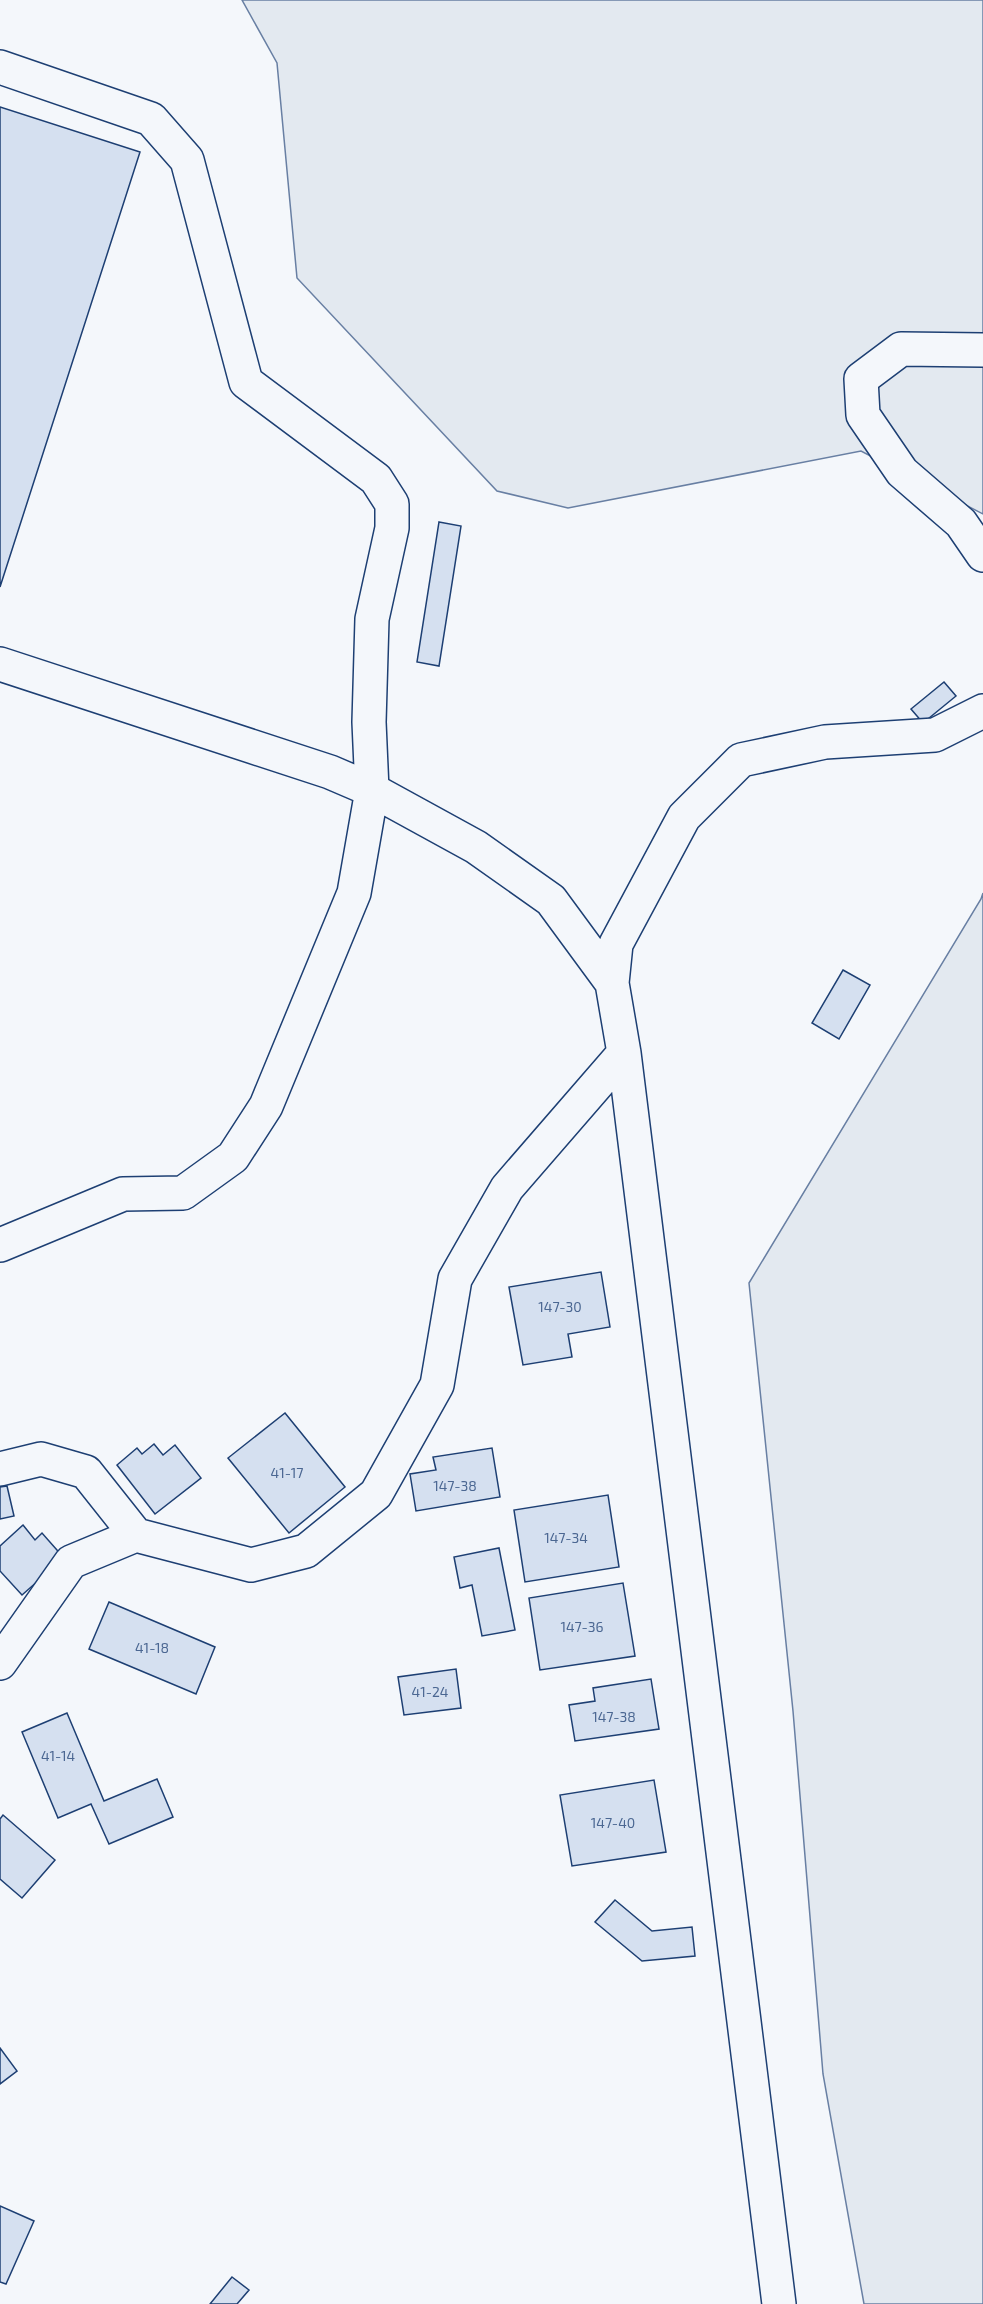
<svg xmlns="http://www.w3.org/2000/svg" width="983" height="2304" viewBox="0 0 983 2304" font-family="'Exo 2',sans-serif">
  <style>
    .green { fill: #e3e9f0; stroke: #687fa3; stroke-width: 1.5 }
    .building { fill: #d5e0f0; stroke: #1d3f73; stroke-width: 1.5 }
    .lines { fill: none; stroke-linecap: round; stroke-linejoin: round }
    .minor-casing { stroke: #1d3f73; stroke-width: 36 }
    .minor { stroke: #f4f7fb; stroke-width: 33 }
    .labels { text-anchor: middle; stroke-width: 4.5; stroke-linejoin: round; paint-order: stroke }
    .number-label { font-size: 14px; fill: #4b6792 }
  </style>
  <rect width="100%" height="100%" fill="#f4f7fb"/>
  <path class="green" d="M242 0H983V514L861 451 568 508 497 491 297 278 277 63Z
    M983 893V2304H864L823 2074 793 1711 749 1283 981 899Z"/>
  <path class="building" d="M0 107 140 152 0 587Z
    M439 522 461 526 439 666 417 662Z
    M944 682 956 696 923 723 911 709Z
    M843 970 870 985 839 1039 812 1023Z
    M601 1272 610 1327 568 1334 572 1357 523 1365 509 1287Z
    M285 1413 345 1487 289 1533 228 1458Z
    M154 1444 163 1455 175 1445 201 1478 155 1514 117 1465 137 1448 142 1454Z
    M492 1448 500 1497 416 1511 410 1474 436 1470 433 1457Z
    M7 1486 14 1516 0 1519V1487Z
    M608 1495 619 1567 525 1582 514 1510Z
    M23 1525 35 1540 42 1533 64 1558 22 1595 0 1571V1546Z
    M499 1548 515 1630 482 1636 472 1585 460 1588 454 1557Z
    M623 1583 635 1656 540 1670 529 1598Z
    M109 1602 215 1647 196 1694 89 1649Z
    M456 1669 461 1708 404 1715 398 1677Z
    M651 1679 659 1729 575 1741 569 1705 595 1701 593 1688Z
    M67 1713 104 1801 157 1779 173 1817 109 1844 91 1804 58 1818 22 1732Z
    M654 1780 666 1852 572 1866 560 1795Z
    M3 1815 55 1860 22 1898 0 1879V1819Z
    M615 1900 652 1931 692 1927 695 1956 642 1961 595 1922Z
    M0 2048 17 2071 0 2084Z
    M0 2206 34 2221 6 2284 0 2282Z
    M232 2277 249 2290 237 2304H210Z"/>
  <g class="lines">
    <g class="minor-casing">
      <path id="minor" d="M0 67 151 119 187 160 246 382 376 479 392 504V528L372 619 369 722 372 790 354 893 266 1106 233 1157 183 1193 123 1194 0 1245
        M983 350 901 349 861 379 863 415 902 472 961 523 983 555
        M0 664 330 772 372 790 476 847 551 900 612 983 624 1053 779 2304
        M612 983 616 944 684 817 741 760 825 742 935 735 983 711
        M0 1469 41 1459 86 1472 136 1535
        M0 1663 71 1562 136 1535 251 1565 306 1551 376 1494 437 1385 455 1279 507 1188 624 1053"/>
    </g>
    <use href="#minor" class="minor"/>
  </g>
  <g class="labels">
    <g class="number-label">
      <text x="560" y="1312">147-30</text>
      <text x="287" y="1478">41-17</text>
      <text x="455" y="1491">147-38</text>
      <text x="566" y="1543">147-34</text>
      <text x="582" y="1632">147-36</text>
      <text x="152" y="1653">41-18</text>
      <text x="430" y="1697">41-24</text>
      <text x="614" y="1722">147-38</text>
      <text x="58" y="1761">41-14</text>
      <text x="613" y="1828">147-40</text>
    </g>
  </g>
</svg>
